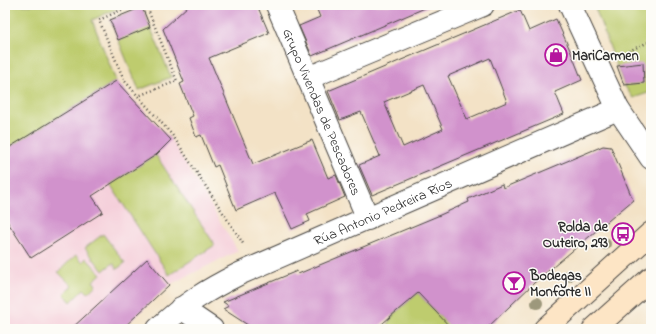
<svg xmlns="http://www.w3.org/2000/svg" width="656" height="334" viewBox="0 0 656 334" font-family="'Indie Flower',sans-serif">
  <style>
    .built { fill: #f5cfda }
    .green { fill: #becc6e; stroke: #747c4c }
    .building { fill: #d192cc; fill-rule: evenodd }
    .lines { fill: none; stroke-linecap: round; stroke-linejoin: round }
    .minor-casing { stroke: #494642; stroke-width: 24 }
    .secondary-casing { stroke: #494642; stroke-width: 24 }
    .path { stroke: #494642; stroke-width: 2.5; stroke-dasharray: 1 3; stroke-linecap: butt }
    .minor { stroke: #fff; stroke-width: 22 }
    .secondary { stroke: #fde5c5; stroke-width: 22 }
    .tree { fill: #9d987c }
    .labels { text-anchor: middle; stroke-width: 3; stroke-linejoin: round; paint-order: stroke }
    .poi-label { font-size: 14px; font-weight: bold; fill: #2b2b2b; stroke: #fdfcf7; text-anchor: start }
    .street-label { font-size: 14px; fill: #2b2b2b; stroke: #fdfcf7 }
  </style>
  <rect width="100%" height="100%" fill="#fdfcf7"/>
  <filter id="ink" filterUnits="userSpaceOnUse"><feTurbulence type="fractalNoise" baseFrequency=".025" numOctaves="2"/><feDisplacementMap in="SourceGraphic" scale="8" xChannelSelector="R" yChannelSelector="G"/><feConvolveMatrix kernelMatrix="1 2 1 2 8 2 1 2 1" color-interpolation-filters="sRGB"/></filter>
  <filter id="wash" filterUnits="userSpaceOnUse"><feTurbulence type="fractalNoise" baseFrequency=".012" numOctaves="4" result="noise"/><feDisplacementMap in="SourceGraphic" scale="16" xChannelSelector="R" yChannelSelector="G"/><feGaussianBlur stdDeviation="0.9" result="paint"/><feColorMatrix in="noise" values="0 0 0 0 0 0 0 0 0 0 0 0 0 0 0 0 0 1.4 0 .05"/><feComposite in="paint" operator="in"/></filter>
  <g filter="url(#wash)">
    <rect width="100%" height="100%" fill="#f3e2c6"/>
    <path class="built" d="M116 81 171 140 238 251 169 285 122 329H5V150Z"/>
    <path class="green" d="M5 5H125L92 20 116 81 5 150Z
      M594 5H651V92L633 98 624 85Z
      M142 7 171 77 139 90 110 20Z
      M156 155 215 245 169 275 110 184Z
      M103 234 125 263 117 269 113 263 103 271 85 248Z
      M76 255 83 262 86 258 101 274 93 281 96 285 88 293 84 289 71 302 64 294 72 286 58 272Z
      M418 293 452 329H393L388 323 395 313Z"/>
    <g id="blocks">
      <path class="building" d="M189 5H257L269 33 209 58 253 164 312 140 328 178 336 175 345 197 307 214 310 221 292 229 275 193 236 210 218 165 214 167 201 135 196 137 189 118 193 116 180 84 184 82 163 29Z
        M315 5H432L312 56 299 26 320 17Z
        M142 7 150 27 118 40 110 20Z
        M520 10 529 31 556 19 570 50 582 80 555 92 564 114 372 195 359 165 380 156 361 112 340 120 328 91ZM490 58 507 102 467 119 448 76ZM424 85 443 129 403 147 384 102Z
        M643 63 644 83 624 85 617 66Z
        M116 81 171 140 156 155 92 196 103 212 31 258 5 218V150Z
        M603 146 611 147 633 200 534 283 486 329H452L418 293 376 329H254L223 309 229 306 223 302 297 271 298 274 440 215 469 202 468 199 502 184 503 188Z
        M147 259 169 285 122 329H71Z"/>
    </g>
  </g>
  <g filter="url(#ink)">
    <use href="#blocks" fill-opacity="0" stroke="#494642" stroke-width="1"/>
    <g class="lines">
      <g class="minor-casing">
        <g id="minor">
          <path id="s1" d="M277 5 368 219"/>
          <path d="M570 5 618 109 651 158"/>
          <path d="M308 78 483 5"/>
          <path d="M181 308 212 329"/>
          <path id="s2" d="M158 329C184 304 207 290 239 274L618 109"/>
        </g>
      </g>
      <g class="secondary-casing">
        <path id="secondary" d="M545 329 651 233
          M594 329 651 278"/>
      </g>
      <path class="path" d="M133 5 99 20 124 80 138 96
        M146 5 177 81 138 96 173 136 244 245
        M618 56 651 41"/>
      <use href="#minor" class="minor"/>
      <use href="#secondary" class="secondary"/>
    </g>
    <g class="tree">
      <circle cx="605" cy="244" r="6"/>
      <circle cx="568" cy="276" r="6"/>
      <circle cx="537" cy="303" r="6"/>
    </g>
  </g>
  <defs>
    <g id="shop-ring" transform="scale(1.15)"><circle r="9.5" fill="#fdfcf7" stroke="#b5179e" stroke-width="1.5"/><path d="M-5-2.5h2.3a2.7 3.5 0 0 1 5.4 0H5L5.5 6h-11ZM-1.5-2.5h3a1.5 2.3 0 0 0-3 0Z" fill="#b5179e"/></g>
    <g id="bus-ring" transform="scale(1.15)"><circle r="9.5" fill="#fdfcf7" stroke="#b5179e" stroke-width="1.5"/><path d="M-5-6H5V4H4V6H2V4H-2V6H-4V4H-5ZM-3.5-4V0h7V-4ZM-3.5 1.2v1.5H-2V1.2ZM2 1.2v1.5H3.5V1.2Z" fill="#b5179e"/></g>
    <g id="bar-ring" transform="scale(1.15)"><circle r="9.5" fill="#fdfcf7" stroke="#b5179e" stroke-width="1.5"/><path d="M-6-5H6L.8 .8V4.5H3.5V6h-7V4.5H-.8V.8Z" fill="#b5179e"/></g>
  </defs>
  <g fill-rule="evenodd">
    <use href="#shop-ring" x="556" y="55"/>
    <use href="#bus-ring" x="623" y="234"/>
    <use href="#bar-ring" x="514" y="283"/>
  </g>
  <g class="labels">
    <g class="poi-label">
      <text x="572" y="60">MariCarmen</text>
      <text x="608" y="231" text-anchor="end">Rolda de<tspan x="608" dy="16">Outeiro, 293</tspan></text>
      <text x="530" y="280">Bodegas<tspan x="530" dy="16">Monforte II</tspan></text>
    </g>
    <g class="street-label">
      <text dy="5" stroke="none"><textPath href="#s1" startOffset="116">Grupo Vivendas de Pescadores</textPath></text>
      <text dy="5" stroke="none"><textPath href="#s2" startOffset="255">Rúa Antonio Pedreira Ríos</textPath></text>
    </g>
  </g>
  <rect width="656" height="334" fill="none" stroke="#fdfcf7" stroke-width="20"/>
</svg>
